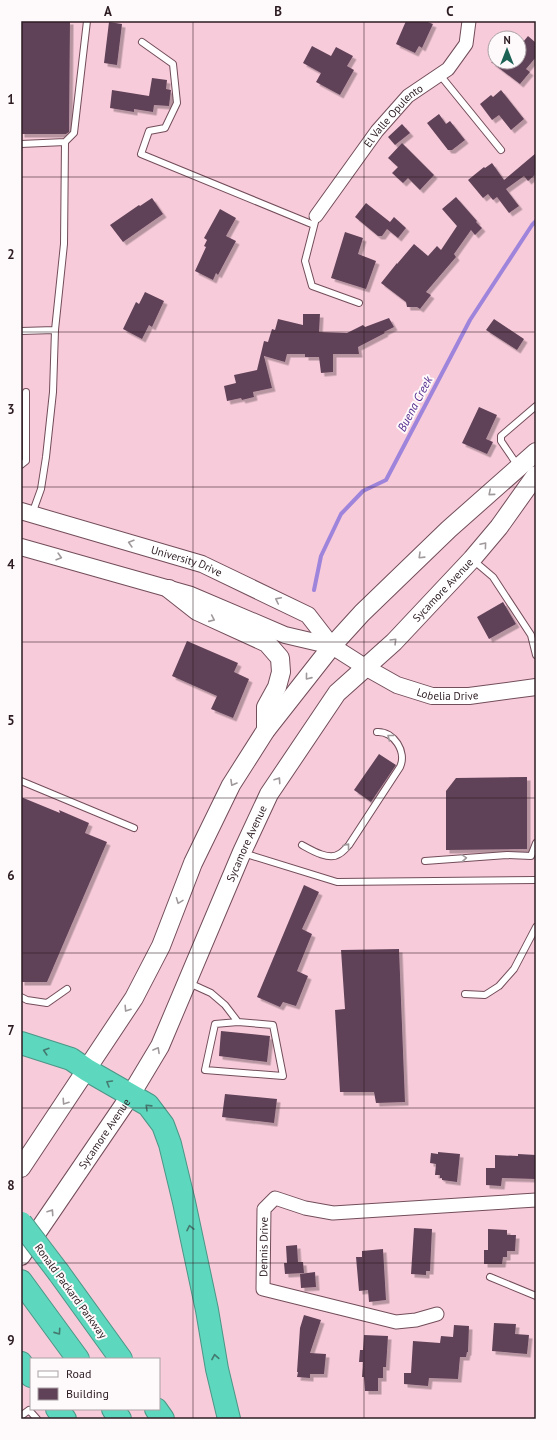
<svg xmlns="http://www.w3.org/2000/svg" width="557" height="1440" viewBox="0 0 557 1440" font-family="'PT Sans',sans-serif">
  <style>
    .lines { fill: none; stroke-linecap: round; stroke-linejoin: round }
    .stream { stroke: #9e84db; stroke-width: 4 }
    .building { fill: #604258; filter: url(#shadow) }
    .service-casing { stroke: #724d5a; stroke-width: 8 }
    .minor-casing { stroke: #724d5a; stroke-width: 15 }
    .tertiary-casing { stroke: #724d5a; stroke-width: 18 }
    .secondary-casing { stroke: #724d5a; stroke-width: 20 }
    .motorway-casing { stroke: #4c9687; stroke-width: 24 }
    .service { stroke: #fff; stroke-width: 6 }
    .minor { stroke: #fff; stroke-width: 13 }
    .tertiary { stroke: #fff; stroke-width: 16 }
    .secondary { stroke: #fff; stroke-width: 18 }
    .motorway { stroke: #5dd7bd; stroke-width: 22 }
    .motorway-bridge-casing { stroke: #4c9687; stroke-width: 24; stroke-linecap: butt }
    .motorway-bridge { stroke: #5dd7bd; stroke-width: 22 }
    .oneway { stroke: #a0999c }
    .oneway2 { stroke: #447a70 }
    .grid { fill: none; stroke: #2c1c22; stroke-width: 1; stroke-opacity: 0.55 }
    .labels { text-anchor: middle; stroke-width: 4; stroke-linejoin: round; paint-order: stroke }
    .street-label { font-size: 11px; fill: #2c1c22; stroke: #fef9fa }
    .water-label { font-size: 12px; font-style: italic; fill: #50288d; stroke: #fef9fa }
    .neatline { fill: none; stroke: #2c1c22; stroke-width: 1.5 }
    .grid-label { font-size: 13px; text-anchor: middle; font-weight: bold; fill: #2c1c22 }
  </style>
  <defs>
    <filter id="shadow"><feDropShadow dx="3.5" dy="3.5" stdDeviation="0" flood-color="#0004"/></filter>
  </defs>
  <rect width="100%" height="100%" fill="#f8cbda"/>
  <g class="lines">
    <path class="stream" d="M314 590 321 556 341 514 363 491 386 480 470 320 532 225 536 221"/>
  </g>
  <path class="building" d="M21 21H70L69 132 66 134H21Z
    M406 21H425L433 24 422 48 419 46 415 53 396 44Z
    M109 22 122 24 117 65 104 63Z
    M528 36 536 43V57L526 69 530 72 520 84 491 62H519V47Z
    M312 46 331 56 336 47 353 56 347 66 354 70 340 95 316 82 321 73 303 63Z
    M152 78 167 80 166 89 171 90 169 106 154 105 153 112 134 109V112L110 108 112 90 149 96Z
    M501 90 524 119 511 130 499 115 492 120 480 104 491 95 493 97Z
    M439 114 446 124 450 121 465 140 452 150H448L427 123Z
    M402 124 410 133 395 145 388 137Z
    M402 143 434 175 420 190 408 178 403 183 392 173 398 167 388 158Z
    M536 153V174L528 181 524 176 506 189 519 206 509 213 497 197 493 200 488 194 483 198 468 180 484 167 485 168 492 163 504 180Z
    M456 197 477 221 476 222 482 228 475 235 471 230 454 254 456 257 426 292 431 295 420 309 417 307H407L406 302 381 283 397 263V264L414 244 428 256 437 246 441 250 457 226 442 209Z
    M152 198 163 214 123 242 110 225 139 205 140 206Z
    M366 203 390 222 394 217 406 228 398 238 387 229 382 236H378L355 217Z
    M220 209 236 218 226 236 236 241 218 275 216 273 213 280 195 271 206 247 204 246 207 240 204 238Z
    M345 232 363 238 358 254 376 261 366 289 331 278Z
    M145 292 164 301 152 327 149 325 142 339 123 329 136 302 139 304Z
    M303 314H320L319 332 347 333 363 325 365 327 389 318 394 327 384 332 385 333 358 347 359 354H333V372L321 373 319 357H305V354H287L285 362 264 356 272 388 253 392 254 397 242 400 241 398 227 401 224 386 236 383 234 375 257 370 264 341 268 342 272 329 275 330 278 319 303 325Z
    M494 319 524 339 517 350 486 330Z
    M479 407 497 415 486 439 493 442 487 454 462 443Z
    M503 602 516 624 489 639 477 617Z
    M187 641 238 663 234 672 249 679 233 718 211 709 217 696 172 676Z
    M379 754 396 765 371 802 354 790Z
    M527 777V849L446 850V791L456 778Z
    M21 797 60 813 59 810 89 823 85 833 107 842 47 982H21Z
    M304 885 319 892 302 929 312 934 297 971 308 976 296 1006 283 1002 280 1007 257 997Z
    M399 949 405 1102 376 1103 374 1092H340L335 1010 345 1009 341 950Z
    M221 1031 270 1036 267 1062 219 1056Z
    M225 1094 277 1099 274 1123 222 1117Z
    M438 1152 460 1154 457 1182 442 1180V1178H440V1175H435L436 1164 430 1163 431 1153 438 1154Z
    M518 1154 536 1155 535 1179 502 1178 501 1186 486 1185V1168H495V1155L518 1156Z
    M414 1228 432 1229 430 1271H426V1275L411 1274Z
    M488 1229 507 1230V1235H516L515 1251H507V1257H503L502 1264H484V1250H488Z
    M297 1245 298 1262H303L304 1273 285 1274 284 1263H287L286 1246Z
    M383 1249 386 1300 369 1302 368 1290 359 1291 356 1257H362V1251Z
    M315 1272 316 1287 301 1288 300 1274Z
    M304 1315 321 1320 310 1353 326 1354 324 1374H310V1378L297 1377 298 1372H297L300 1328Z
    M494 1323 516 1324 515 1334 529 1335 527 1354 492 1351Z
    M454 1325 469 1326 468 1352H467L466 1357H460L458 1379 429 1378 428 1386 404 1384V1373H411L413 1341 440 1343 441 1336 453 1337Z
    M364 1335 388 1336 386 1367H383V1378H378V1391H365L364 1377H362L363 1362H359L360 1350H363Z"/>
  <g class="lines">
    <g class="service-casing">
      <path id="service" d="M142 42 173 64 177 103 165 128 149 131 141 154 314 225
        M440 75 501 150
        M65 142 74 133 87 21
        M21 144 65 142 64 244 55 330 53 392 46 457 41 489 32 514
        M315 222 305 261 312 286 359 303
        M21 331 55 330
        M21 465 26 461V392
        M518 466 501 441V436L536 406
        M473 560 493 577 531 635 536 655
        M21 781 134 828
        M302 845C311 850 329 861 339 854 343 852 346 848 349 845L400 767C407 752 394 731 377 732
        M243 853 337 882 536 880
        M425 861 507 855 531 856 536 843
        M189 983 211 993 225 1005 238 1022 215 1024 205 1070 283 1076 273 1025 238 1022
        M465 994 485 995 499 986 514 969 536 927
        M21 997 27 1000 47 1003 67 989
        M490 1277 536 1296
        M21 1416 29 1410 37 1419"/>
    </g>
    <g class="minor-casing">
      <g id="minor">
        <path id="s1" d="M316 216 377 131 408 96 448 69 466 44 469 21"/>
        <path id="s2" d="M437 1314 416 1320 396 1322 263 1289 264 1209 275 1198 305 1208 333 1213 536 1200"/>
      </g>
    </g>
    <g class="tertiary-casing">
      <g id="tertiary">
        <path id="s3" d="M21 511 202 564 308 615 332 646"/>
        <path id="s4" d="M21 547 191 595 285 635 332 646 365 667 397 685 432 696H469L536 687"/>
      </g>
    </g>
    <g class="secondary-casing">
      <g id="secondary">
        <path d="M169 589 197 611 267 643 280 658 281 672 277 687 266 707V730"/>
        <path d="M21 1168 134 998 161 946 193 863 231 785 266 730 332 646 362 613 449 529 536 452"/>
        <path id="s5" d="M21 1256 130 1096 160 1046 242 852 269 794 337 693 394 642 472 559 499 527 536 475"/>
      </g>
    </g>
    <g class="motorway-casing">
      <path id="motorway" d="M21 1043 71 1059 87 1070 148 1105 163 1125 170 1144 184 1202 207 1310 217 1369 229 1419
        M59 1273 121 1359
        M21 1281 78 1359
        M21 1363 31 1376
        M57 1409 65 1419
        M113 1409 120 1419
        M156 1409 163 1419"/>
    </g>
    <use href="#service" class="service"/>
    <use href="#minor" class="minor"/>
    <use href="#tertiary" class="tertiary"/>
    <use href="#secondary" class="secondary"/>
    <use href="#motorway" class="motorway"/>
    <g class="motorway-bridge-casing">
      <path id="motorway-bridge" d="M21 1223 59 1273"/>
    </g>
    <use href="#motorway-bridge" class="motorway-bridge"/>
  </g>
  <defs><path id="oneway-chevron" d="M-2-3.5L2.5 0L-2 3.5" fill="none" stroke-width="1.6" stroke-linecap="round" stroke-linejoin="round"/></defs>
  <g class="oneway">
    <use href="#oneway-chevron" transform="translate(491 493) rotate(139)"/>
    <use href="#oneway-chevron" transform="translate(131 543) rotate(-164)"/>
    <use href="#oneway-chevron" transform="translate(484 545) rotate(-50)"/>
    <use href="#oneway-chevron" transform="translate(421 556) rotate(136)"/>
    <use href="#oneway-chevron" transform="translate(59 557) rotate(16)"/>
    <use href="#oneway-chevron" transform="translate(278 600) rotate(-154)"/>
    <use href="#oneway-chevron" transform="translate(212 619) rotate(24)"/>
    <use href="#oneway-chevron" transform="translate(394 641) rotate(-45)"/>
    <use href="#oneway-chevron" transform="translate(308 677) rotate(129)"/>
    <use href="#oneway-chevron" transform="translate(390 737) rotate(-142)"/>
    <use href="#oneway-chevron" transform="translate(278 780) rotate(-56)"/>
    <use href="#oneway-chevron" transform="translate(233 783) rotate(120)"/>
    <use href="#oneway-chevron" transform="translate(347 846) rotate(-52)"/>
    <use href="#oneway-chevron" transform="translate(464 858) rotate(-4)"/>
    <use href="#oneway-chevron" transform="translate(179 901) rotate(111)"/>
    <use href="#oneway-chevron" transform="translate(127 1009) rotate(123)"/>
    <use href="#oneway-chevron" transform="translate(157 1050) rotate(-61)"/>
    <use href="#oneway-chevron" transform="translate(65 1102) rotate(124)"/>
    <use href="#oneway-chevron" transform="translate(51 1212) rotate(-56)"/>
  </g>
  <g class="oneway2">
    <use href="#oneway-chevron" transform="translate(46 1051) rotate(-163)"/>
    <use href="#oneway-chevron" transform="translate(109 1083) rotate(-150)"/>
    <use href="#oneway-chevron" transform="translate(148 1107) rotate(-136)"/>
    <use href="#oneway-chevron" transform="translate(190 1228) rotate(-102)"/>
    <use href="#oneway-chevron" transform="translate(58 1332) rotate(55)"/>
    <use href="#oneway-chevron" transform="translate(215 1357) rotate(-100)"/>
  </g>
  <path class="grid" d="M193 21V1419M364 21V1419M21 177H536M21 332H536M21 487H536M21 642H536M21 798H536M21 953H536M21 1108H536M21 1263H536"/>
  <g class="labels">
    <g class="street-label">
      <text dy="4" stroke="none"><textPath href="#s1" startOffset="127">El Valle Opulento</textPath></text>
      <text dy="4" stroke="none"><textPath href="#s3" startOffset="173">University Drive</textPath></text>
      <text dy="4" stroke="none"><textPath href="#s5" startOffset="796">Sycamore Avenue</textPath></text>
      <text dy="4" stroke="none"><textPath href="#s4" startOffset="455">Lobelia Drive</textPath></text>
      <text dy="4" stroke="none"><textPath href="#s5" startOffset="472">Sycamore Avenue</textPath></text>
      <text dy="4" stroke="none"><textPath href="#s5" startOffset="148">Sycamore Avenue</textPath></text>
      <text dy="4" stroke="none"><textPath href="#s2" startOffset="221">Dennis Drive</textPath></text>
      <text transform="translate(71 1291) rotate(54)" y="4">Ronald Packard Parkway</text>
    </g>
    <g class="water-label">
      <text transform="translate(415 404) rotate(-62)" y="4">Buena Creek</text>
    </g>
  </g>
  <rect width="557" height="1440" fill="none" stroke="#fef9fa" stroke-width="44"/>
  <rect x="30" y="1358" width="130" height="52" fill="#fef9fa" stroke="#aaa1a4"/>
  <rect x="38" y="1371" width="20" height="6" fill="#ffffff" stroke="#aaa1a4"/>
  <text x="66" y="1378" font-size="12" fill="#2c1c22">Road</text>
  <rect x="38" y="1388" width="20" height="12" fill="#604258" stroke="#aaa1a4"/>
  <text x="66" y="1398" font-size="12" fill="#2c1c22">Building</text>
  <g transform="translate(507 50)"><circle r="19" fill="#fef9fa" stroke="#aaa1a4"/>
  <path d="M0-3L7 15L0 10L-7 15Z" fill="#1d6355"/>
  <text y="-6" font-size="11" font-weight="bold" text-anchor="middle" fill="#2c1c22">N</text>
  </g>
  <rect x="22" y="22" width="513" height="1396" class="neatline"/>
  <g class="grid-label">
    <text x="108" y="16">A</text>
    <text x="278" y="16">B</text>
    <text x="450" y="16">C</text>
    <text x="11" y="104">1</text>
    <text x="11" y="259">2</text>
    <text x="11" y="414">3</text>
    <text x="11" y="569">4</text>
    <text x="11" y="725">5</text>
    <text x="11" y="880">6</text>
    <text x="11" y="1035">7</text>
    <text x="11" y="1190">8</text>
    <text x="11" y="1345">9</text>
  </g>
</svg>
